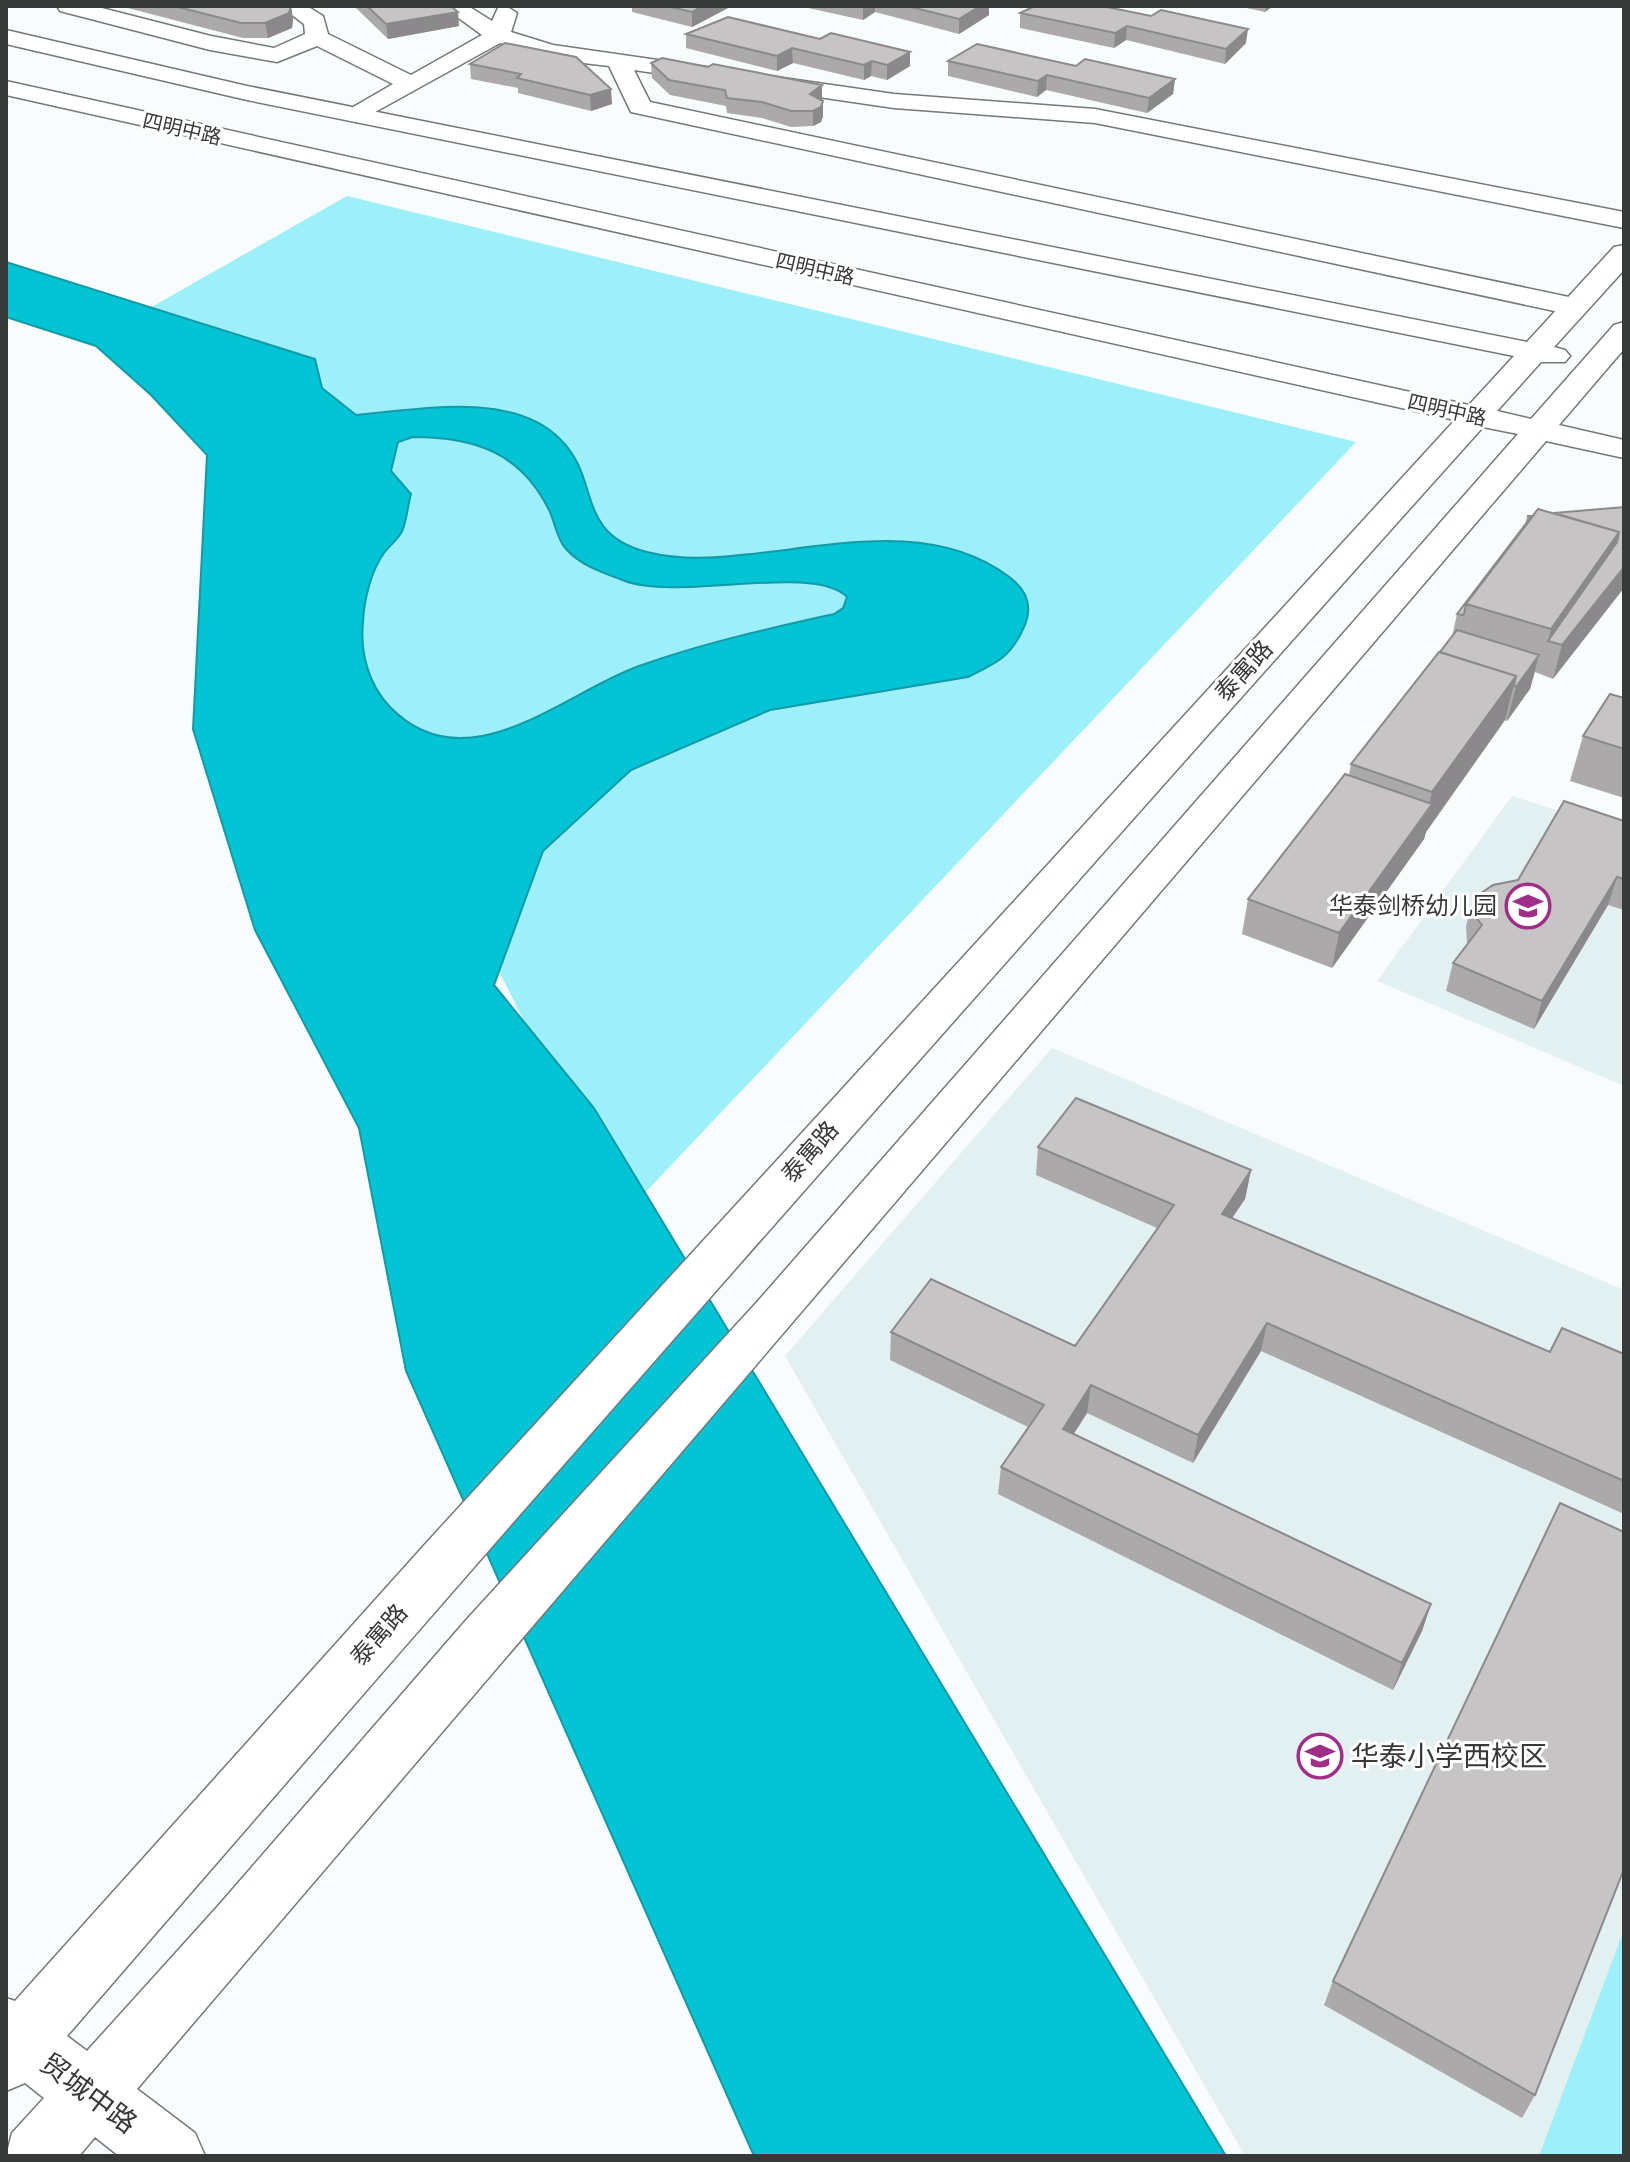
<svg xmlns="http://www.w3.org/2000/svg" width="1630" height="2162" viewBox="0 0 1630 2162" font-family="Mulish,'Noto Sans SC',sans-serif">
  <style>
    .built { fill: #e2f0f1 }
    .green { fill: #9df0fa }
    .water { fill: #02c4d4; stroke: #129aa6; stroke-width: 2; fill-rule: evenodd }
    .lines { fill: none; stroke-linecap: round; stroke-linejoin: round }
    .street-casing { stroke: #757879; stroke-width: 3 }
    .secondary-casing { stroke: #757879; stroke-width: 3 }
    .street { fill: #fff; fill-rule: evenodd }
    .secondary { fill: #fff; fill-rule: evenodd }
    .wall { fill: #aba9aa }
    .shaded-wall { fill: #8b898b }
    .building { fill: #c7c4c6; stroke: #8b898b; stroke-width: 2 }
    .labels { text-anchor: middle; stroke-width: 6; stroke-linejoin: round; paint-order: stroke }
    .far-street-label { font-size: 20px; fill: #373939; stroke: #fff }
    .street-label { font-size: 24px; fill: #373939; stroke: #fff }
    .poi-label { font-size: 24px; fill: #373939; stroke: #fff; text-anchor: end }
    .near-poi-label { font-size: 28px; fill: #373939; stroke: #fff; text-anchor: start }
    .near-street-label { font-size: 28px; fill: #373939; stroke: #fff }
  </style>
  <rect width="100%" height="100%" fill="#f8fcfc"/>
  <path class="built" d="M1512 796 1624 832V1086L1377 981Z
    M1052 1048 1624 1290V2156H1245L785 1356Z"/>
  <path class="green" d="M347 196 1356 442 622 1217 359 691 141 313Z
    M1624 1930V2156H1539Z"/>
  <path class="water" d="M6 262 315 359 322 388 356 415C416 410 512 390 560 439 602 480 574 533 647 552 675 559 703 559 731 556 822 549 928 517 1008 576 1026 589 1034 605 1024 627 1011 657 997 663 968 677L770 710 631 770 543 851 494 985 594 1108 1226 2156H754L406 1371 359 1128 255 930 193 729 207 455 151 395 96 346 6 317ZM413 437C475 437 521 453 549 510 555 522 557 540 566 549 581 566 604 573 625 581 679 601 814 563 847 597L843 608 834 614C767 629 703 643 639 666 563 693 467 786 390 707 368 684 360 652 363 622 364 600 371 571 384 553 390 545 400 538 403 529 407 518 408 505 411 494L391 471 398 442Z"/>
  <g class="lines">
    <g class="street-casing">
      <path id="street" d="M57 6H94L211 36 274 48 305 34 304 24 280 6H307L323 16 328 34 411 75 482 35 442 6H468L492 21 498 8 506 6 517 13 511 32 553 45 894 94 1095 109 1624 212V228L1095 123 894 108 634 70 650 102 1583 300 1587 306 1583 312 1573 315 631 112 609 66 550 59 500 43 357 122 348 120 345 115 348 110 393 84 317 46 277 62 210 50 60 11Z"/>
    </g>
    <g class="secondary-casing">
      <path id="secondary" d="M6 30 247 86 1527 342 1614 247 1624 245V270L1554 347 1565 350 1570 356 1565 362H1541L1497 411 1531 419 1614 325 1624 322V349L1559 425 1624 440V458L1546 441 137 2089 195 2133 205 2156H119L95 2137 79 2156H6L12 2133 44 2098 25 2083 6 2091V1998L15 2001 428 1541 1455 420 6 95V81L1469 405 1514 356 247 100 6 44ZM1483 427 1518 434 757 1302 467 1619 218 1906 87 2051 67 2036C534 1495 1006 959 1483 427Z"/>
    </g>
    <use href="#street" class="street"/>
    <use href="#secondary" class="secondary"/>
  </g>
  <path class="wall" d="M120 6H291L293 20 292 28 268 38H243Z
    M354 6H451L459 26 388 39Z
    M632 6H728V8L692 27 632 12Z
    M799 6H989V15L959 34 875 12 863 20Z
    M1035 6 1246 43 1225 64 1126 40 1114 48 1020 28V13Z
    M1237 6H1273L1265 12Z
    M686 34 820 39 910 52V66L887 80 871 76 864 80 793 63 777 71 686 48Z
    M505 43 612 104 591 111 518 93V88L471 79 470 64Z
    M948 61 1076 66 1175 79 1173 94 1147 113 1046 90 1037 97 948 76Z
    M651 63 822 100 823 116 821 122 813 126 791 127 762 118 727 113 726 106 670 95 652 78Z
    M1624 507 1553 679 1535 672 1530 689 1507 721 1505 720 1426 832 1424 839 1332 968 1242 934 1248 899 1349 775 1351 764 1452 637 1457 614 1525 526 1527 516Z
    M1624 698V798L1570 781 1583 736Z
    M1624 821V910L1608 905 1534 1029 1446 991 1453 963 1467 944 1466 926 1474 898 1518 880Z
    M1038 1147 1251 1170 1245 1199 1232 1218 1550 1352 1624 1354V1514L1261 1351 1193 1463 1087 1413 1074 1434 1431 1604 1422 1631 1393 1690 998 1494 1001 1467 1028 1427 890 1360 891 1332 1075 1346 1157 1228 1036 1175Z
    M1333 1981 1535 2095 1522 2118 1324 2005Z"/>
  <path class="shaded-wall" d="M291 6 293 20 292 28 268 38 265 23Z
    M703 6H728V8L692 27V12Z
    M863 6H875V12L863 20Z
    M980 6H989V15L959 34V19Z
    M1266 6H1273L1265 12Z
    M458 12 459 26 388 39 386 24Z
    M1127 26 1126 40 1114 48 1115 33Z
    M1248 29 1246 43 1225 64 1226 49Z
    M792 48 793 63 777 71V56Z
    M910 52V66L887 80V65Z
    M872 61 871 76 864 80V65Z
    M1047 75 1046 90 1037 97 1038 81Z
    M1175 79 1173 94 1147 113 1149 98Z
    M822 85V100L810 94Z
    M611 89 612 104 591 111 590 95Z
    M823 101V116L821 122 813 126V111Z
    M1619 532 1607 575 1548 641 1551 629Z
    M1624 567V588L1553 679 1562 645Z
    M1539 655 1530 689 1507 721 1516 687Z
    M1516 676 1505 720 1426 832 1424 839 1332 968 1339 933 1428 810 1432 792Z
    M1617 877 1608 905 1534 1029 1542 1001Z
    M1251 1170 1245 1199 1216 1242 1222 1214Z
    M1267 1323 1261 1351 1193 1463 1198 1435Z
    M1091 1385 1087 1413 1059 1456 1063 1429Z
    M1431 1604 1422 1631 1393 1690 1402 1663Z"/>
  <path class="building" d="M174 6H291L289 13 265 23H241Z
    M367 6H451L458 12 386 24Z
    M666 6H703L692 12Z
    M907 6H980L959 19Z
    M1035 6H1102L1151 16 1161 10 1248 29 1226 49 1127 26 1115 33 1020 13Z
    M728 17 820 39 831 33 910 52 887 65 872 61 864 65 792 48 777 56 686 34Z
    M505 43 576 57 611 89 590 95 517 78 521 74 470 64Z
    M977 44 1076 66 1085 59 1175 79 1149 98 1047 75 1038 81 948 61Z
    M662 58 708 67 713 64 822 85 810 94 823 101 821 107 813 111H791L762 102 727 98 725 90 669 80 651 63Z
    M1624 507V567L1562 645 1548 641 1617 542 1619 532 1554 513Z
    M1538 509 1619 532 1551 629 1466 604Z
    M1527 516H1533L1466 604 1464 614 1463 615 1457 614 1531 517Z
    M1457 630 1539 655 1516 687 1514 686 1516 676 1440 652Z
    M1439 652 1516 676 1432 792 1351 764Z
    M1610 694 1624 698V749L1583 736Z
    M1345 774 1432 804 1339 933 1248 899Z
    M1564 801 1624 821V879L1617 877 1542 1001 1453 963 1482 925 1475 916 1474 898 1493 885 1518 880Z
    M1076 1098 1251 1170 1222 1214 1550 1352 1562 1328 1624 1354V1481L1267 1323 1198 1435 1091 1385 1063 1429 1431 1604 1402 1663 1001 1467 1044 1405 891 1332 931 1279 1075 1346 1174 1205 1038 1147Z
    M1560 1503 1624 1532V1869L1535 2095 1333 1981Z"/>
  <defs>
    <g id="school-ring" transform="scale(2.3)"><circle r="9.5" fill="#fff" stroke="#a02d88" stroke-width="1.5"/><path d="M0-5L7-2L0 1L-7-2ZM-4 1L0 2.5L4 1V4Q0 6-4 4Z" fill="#a02d88"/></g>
  </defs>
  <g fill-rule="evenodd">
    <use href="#school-ring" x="1528" y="906"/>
    <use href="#school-ring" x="1320" y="1756"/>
  </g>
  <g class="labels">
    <g class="far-street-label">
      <text transform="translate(182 129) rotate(13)" y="7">四明中路</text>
      <text transform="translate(815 269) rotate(13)" y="7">四明中路</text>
      <text transform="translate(1447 410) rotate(13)" y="7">四明中路</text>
    </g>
    <g class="street-label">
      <text transform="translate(1244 671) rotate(-48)" y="8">泰寓路</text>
      <text transform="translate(810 1152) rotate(-49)" y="8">泰寓路</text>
      <text transform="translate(379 1635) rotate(-49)" y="8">泰寓路</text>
    </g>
    <g class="poi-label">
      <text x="1497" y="914">华泰剑桥幼儿园</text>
    </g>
    <g class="near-poi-label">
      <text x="1351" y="1766">华泰小学西校区</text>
    </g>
    <g class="near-street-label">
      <text transform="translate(89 2093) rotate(37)" y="10">贸城中路</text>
    </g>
  </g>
  <rect width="1630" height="2162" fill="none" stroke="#373939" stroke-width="16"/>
</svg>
